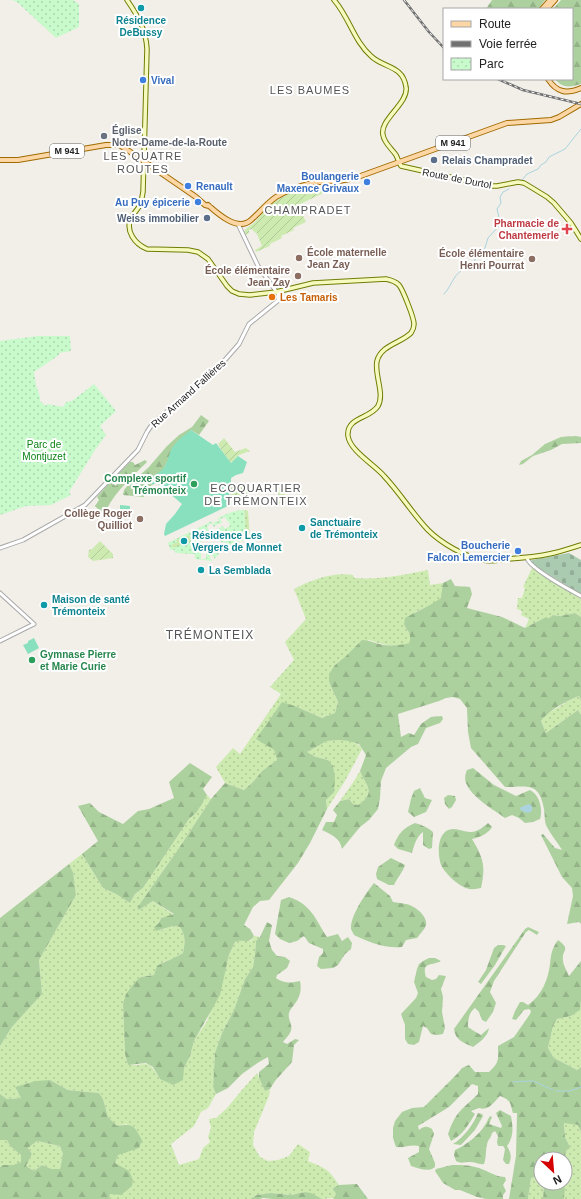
<svg xmlns="http://www.w3.org/2000/svg" width="581" height="1199" viewBox="0 0 581 1199" font-family="Helvetica,sans-serif">
  <style>
    .grass { fill: url(#grass-dots) }
    .forest { fill: url(#forest-firs); fill-rule: evenodd }
    .cemetery { fill: url(#cemetery-stones) }
    .park { fill: url(#park-dots); fill-rule: evenodd }
    .garden { fill: url(#garden-furrows) }
    .pitch { fill: #88e0be }
    .water { fill: #aad3df }
    .lines { fill: none; stroke-linecap: round; stroke-linejoin: round }
    .stream { stroke: #aad3df; stroke-width: 1 }
    .tertiary-casing { stroke: #a9a9a9; stroke-width: 5 }
    .secondary-casing { stroke: #707d05; stroke-width: 5.5 }
    .primary-casing { stroke: #a06b00; stroke-width: 6 }
    .tertiary { stroke: #fff; stroke-width: 3 }
    .secondary { stroke: #f7fabf; stroke-width: 3.5 }
    .primary { stroke: #fcd6a4; stroke-width: 4 }
    .rail-casing { stroke: #707070; stroke-width: 2.5 }
    .rail { stroke: #fff; stroke-width: 1; stroke-dasharray: 3; stroke-linecap: butt }
    .culture-dot { fill: #0f9aa8; stroke: #fff; stroke-width: 1.5 }
    .shop-dot { fill: #3f7fe0; stroke: #fff; stroke-width: 1.5 }
    .worship-dot { fill: #6b7280; stroke: #fff; stroke-width: 1.5 }
    .service-dot { fill: #5c6f8a; stroke: #fff; stroke-width: 1.5 }
    .health-dot { fill: #e0444e; stroke: #fff; stroke-width: 1.5 }
    .education-dot { fill: #8d6e63; stroke: #fff; stroke-width: 1.5 }
    .food-dot { fill: #e8710a; stroke: #fff; stroke-width: 1.5 }
    .leisure-dot { fill: #2e9e5b; stroke: #fff; stroke-width: 1.5 }
    .labels { text-anchor: middle; stroke-width: 4; stroke-linejoin: round; paint-order: stroke }
    .shield { fill: #fff; stroke: #646464; stroke-width: 1 }
    .shield-label { font-size: 9px; font-weight: bold; fill: #222 }
    .culture-label { font-size: 10px; font-weight: bold; fill: #0d838f; stroke: #fff; text-anchor: start }
    .shop-label { font-size: 10px; font-weight: bold; fill: #366cbe; stroke: #fff; text-anchor: end }
    .worship-label { font-size: 10px; font-weight: bold; fill: #5b616d; stroke: #fff; text-anchor: start }
    .service-label { font-size: 10px; font-weight: bold; fill: #4e5e75; stroke: #fff; text-anchor: start }
    .street-label { font-size: 10px; fill: #222; stroke: #fff }
    .health-label { font-size: 10px; font-weight: bold; fill: #be3a42; stroke: #fff; text-anchor: end }
    .education-label { font-size: 10px; font-weight: bold; fill: #785e54; stroke: #fff; text-anchor: end }
    .food-label { font-size: 10px; font-weight: bold; fill: #c56008; stroke: #fff; text-anchor: start }
    .park-label { font-size: 10px; fill: #0c8416; stroke: #fff }
    .leisure-label { font-size: 10px; font-weight: bold; fill: #27864d; stroke: #fff; text-anchor: end }
    .neighbourhood-label { font-size: 11px; letter-spacing: 1px; fill: #555; stroke: #fff }
    .quarter-label { font-size: 12px; letter-spacing: 1px; fill: #555; stroke: #fff }
  </style>
  <defs>
    <pattern id="grass-dots" width="8" height="8" patternUnits="userSpaceOnUse"><rect width="8" height="8" fill="#cdebb0"/><path d="M2 2h.1M6 6h.1" fill="none" stroke="#b0c997" stroke-width="1.8" stroke-linecap="round"/></pattern>
    <pattern id="forest-firs" width="22" height="20" patternUnits="userSpaceOnUse"><rect width="22" height="20" fill="#add19e"/><path d="M5 1l3.5 6h-7zM16 11l3.5 6h-7z" fill="#95b388"/></pattern>
    <pattern id="cemetery-stones" width="16" height="16" patternUnits="userSpaceOnUse"><rect width="16" height="16" fill="#aacbaf"/><path d="M2 7V4a2 2 0 0 1 4 0v3zM10 15v-3a2 2 0 0 1 4 0v3z" fill="#92ae96"/></pattern>
    <pattern id="park-dots" width="8" height="8" patternUnits="userSpaceOnUse"><rect width="8" height="8" fill="#c8facc"/><path d="M2 2h.1M6 6h.1" fill="none" stroke="#acd6af" stroke-width="1.8" stroke-linecap="round"/></pattern>
    <pattern id="garden-furrows" width="10" height="10" patternUnits="userSpaceOnUse"><rect width="10" height="10" fill="#cdebb0"/><path d="M-1 1l2-2M0 10L10 0M9 11l2-2" fill="none" stroke="#b0c997"/></pattern>
  </defs>
  <rect width="100%" height="100%" fill="#f2efe9"/>
  <path class="grass" d="M280 487H287L283 501 277 499Z
    M267 498 283 502 282 504 267 505Z
    M244 510 248 511 250 540H246Z
    M195 530V554L178 553 174 552 176 550H171L168 543Z
    M532 568 581 598V617L575 613 560 616 553 615 549 618H544L525 628 529 619 521 615 522 611 517 609 518 598H522L525 588 523 587Z
    M428 570 430 585 443 583 442 598 432 605 415 612 404 625 410 634V643C396 648 383 645 369 640L335 665 329 682 338 702 335 713 322 718 295 706 274 750 277 760 262 771 253 782 244 790 225 783 216 767 233 748 240 754 281 694 270 687 294 660 285 642 306 619 294 589C312 580 332 572 353 575L354 578C379 580 404 575 428 570Z
    M579 696 581 701V715L578 710 546 733 541 721 547 714 570 700Z
    M340 740C349 740 357 741 362 749L345 781 327 809 326 800 328 760 316 757 307 752 327 741Z
    M360 771C366 786 377 792 358 805L353 804 349 799 340 801 354 781Z
    M207 795 211 799 179 848 137 908 139 910 153 901 174 915 161 918 159 923 161 930 173 926 180 927C186 936 185 943 183 953L173 959 163 962 154 975 141 977 123 1004 125 1054 128 1065C149 1066 147 1058 160 1079L184 1068 190 1056 194 1041 207 1021 226 968 229 955 235 942 239 940 251 941 254 936 260 937 256 941 255 954 253 967 245 979 234 1010 222 1033 215 1053 213 1087 216 1094 208 1108 201 1112 194 1126 171 1144 179 1165 199 1159 203 1148 210 1142 208 1137 211 1128 209 1119 216 1118 227 1108 241 1091 257 1073 265 1091 270 1089 269 1096 254 1132 253 1145 260 1157 268 1161 278 1160 289 1156 298 1144 310 1152 308 1161C325 1168 329 1169 339 1185L333 1188 337 1194 334 1198 322 1199 305 1192 291 1195 271 1193 257 1195 250 1199H109L115 1163 127 1124 117 1126 108 1117 103 1099 99 1093 68 1090 50 1080 16 1090 22 1098 7 1099 0 1094V1046L12 1027 42 994 39 960 76 895 73 872 69 864 82 854 103 888 116 894 130 903 135 894 143 888 189 819 197 812Z
    M581 1001V1067L577 1070 554 1058 548 1048 553 1026 557 1019 571 1016 579 1010Z
    M564 1122 578 1125 581 1132V1199H564V1187L566 1172 565 1156 566 1150 570 1147 565 1137Z
    M0 1140H7L10 1146 21 1155 22 1162 13 1165H3L0 1167Z
    M37 1141 60 1146 63 1154 60 1169H52L42 1165 34 1171 26 1166 32 1154 28 1148Z
    M536 1177H541V1183H544L543 1199H528L531 1178Z"/>
  <path class="forest" d="M492 0H545L538 9H486Z
    M561 0H581V84C570 87 563 89 555 79H572V9H553Z
    M201 415 209 421 199 435 191 430 167 462 163 470 158 474 153 476 150 479 152 485 146 489 144 497 123 495 124 490 128 485 148 468 167 446 179 435 192 427Z
    M576 436 581 437V443L562 444 551 450 533 456 523 464 519 465 521 461 532 455 545 444 561 437Z
    M145 460 147 462C130 479 114 492 104 515L95 506 99 500 97 497 110 482 116 486 118 482 114 478 130 462H133L135 465Z
    M451 579 455 586 470 587 472 594 467 608 502 617 525 628 544 618H549L553 615 560 616 575 613 581 617V701L579 696C565 702 550 709 541 721L546 733 578 710 581 715V924L579 922 567 924 573 896 572 888 562 877 541 835 543 834 555 848 562 850C558 843 551 835 547 827 544 822 545 814 544 809 539 781 527 787 505 787L471 748 468 732 467 708 460 699 453 697 446 698 439 701 398 714 401 737 409 733 414 735 421 724 431 717 442 716 443 719 440 723 426 728 418 744 411 747 386 768 381 781 380 798 378 809 369 820 360 827 342 849C340 838 332 835 322 830L326 822H334L337 815 333 810 340 801 349 799 353 804 358 805C377 792 366 786 360 771L366 755 359 744 349 741 340 740 327 741 307 752 316 757 328 760 333 766 335 777 334 792 326 800 327 809 310 843 298 863 269 900 260 901 253 907 244 925 250 929 254 936C247 946 244 938 235 942L229 955 220 995 194 1041 190 1056 184 1068 183 1080 173 1085 160 1079 153 1067 146 1063 128 1065 125 1054 123 1004 126 994 135 982 141 977 154 975 157 966C165 961 174 959 183 953 185 943 186 936 180 927L173 926 156 931 154 927 159 923 161 918 174 914 153 901 139 910 137 908 179 848 211 799 225 783 244 790 253 782 262 771 277 760 274 750 256 739 282 702 295 706 322 718 335 713 338 702 329 682V674L335 665 345 657 362 640C370 640 376 644 384 645 392 646 402 645 410 643V634L404 625 405 618C417 611 430 606 441 598L443 583Z
    M190 763 212 777 203 789 207 795 197 812 189 819 143 888 135 894 130 903 116 894 103 888 82 854 98 841 78 806 90 803 99 812 123 824 138 811 149 809 174 798 169 782Z
    M473 768 494 785 516 796 530 790C540 795 543 810 540 819L533 822 525 823 519 818 512 815 505 818C494 810 473 798 467 785 464 780 465 775 467 770Z
    M420 788 425 798 432 800 426 812 414 817 408 812 411 799 414 791Z
    M448 795 455 796 456 800 452 807 449 809 445 804 444 798Z
    M415 823C422 825 427 827 433 832L432 848 429 849 423 845V832C416 837 414 846 412 853L398 849 394 845C398 834 403 828 415 823Z
    M488 823 492 827C488 834 480 837 472 839 483 857 486 866 481 888 476 889 471 890 466 888 457 885 445 873 441 865 438 856 437 839 445 832 454 825 463 833 472 832 479 831 483 827 488 823Z
    M391 858 405 865C404 870 396 880 394 885H389L377 879 376 874 378 867Z
    M69 864 73 872 76 895 39 960 42 994 12 1027 0 1046V918Z
    M374 883 390 896 393 902C398 903 402 903 406 904 414 905 428 916 426 925 425 929 420 934 417 938L406 940 402 947C386 949 368 942 354 935 353 933 352 931 351 929 350 916 366 893 374 883Z
    M289 897C312 905 315 919 327 937L338 934 342 941 348 937 352 943 351 949 345 954 338 965 333 968 321 969 317 966 319 957 323 953V949L309 943 304 936 297 941 289 943 280 939 275 934 281 900Z
    M267 922 272 925 269 941 272 950 277 956 285 957 290 961 287 968 277 975 276 978C285 984 291 983 300 981 302 990 300 997 294 1005 292 1007 290 1010 289 1013 288 1018 290 1020 291 1025 293 1032 287 1037 283 1042L287 1044 295 1039 299 1040 294 1045 292 1062 275 1081 270 1089 265 1091 259 1078V1072L269 1064 268 1057 259 1062 242 1074 228 1088 216 1094 213 1087 215 1053 222 1033 234 1010 245 979 253 967 255 954 256 941 260 937Z
    M528 927 539 932 537 935 529 930 526 932 494 981 490 992 496 1003 493 1012 486 1022 482 1020 479 1012 475 1008C469 1012 468 1020 468 1027L474 1031 481 1035 489 1028C488 1036 480 1042 473 1047 464 1043 455 1040 454 1029L525 929Z
    M558 940C572 950 561 950 563 960 563 965 567 971 569 976L581 961V1001L580 1010 571 1016 557 1019 553 1026 548 1048 554 1058 577 1070 581 1067V1132L578 1125 564 1123 565 1137 570 1147 569 1149 566 1150C564 1160 567 1170 565 1180V1159H541V1177H536L531 1178 528 1199H509L516 1156 517 1113H513C510 1103 511 1100 500 1096 493 1103 489 1111 479 1108L471 1111 475 1114C469 1124 462 1136 451 1141L448 1134C451 1125 455 1116 462 1109 467 1104 473 1099 478 1094V1086L472 1084 449 1107 418 1126 419 1130C424 1126 427 1126 432 1129L434 1134 429 1149 435 1163V1167C428 1173 419 1168 411 1166L408 1158 419 1152V1146C411 1144 405 1148 396 1147L393 1138V1128L395 1121 402 1112 412 1108 424 1107 457 1074 462 1068 469 1065 475 1072H489C500 1062 498 1059 498 1046L514 1037 530 1014 531 1011 529 1009 524 1010 516 1020 512 1019 515 1011 520 1002H523L528 1005C542 995 548 980 550 964 551 954 552 948 558 940Z
    M498 945H503L506 946 495 965 481 984 478 982 486 970 494 948Z
    M429 958H435L441 961C433 966 421 961 426 977L432 980 436 979 439 975 446 976 441 989 443 997 442 1012 445 1028 443 1034 437 1035 431 1034 427 1028 423 1026 419 1042 414 1045 408 1044 405 1039V1025L401 1014 416 998 418 993 414 982 417 969 419 964 423 961Z
    M50 1080 68 1090 99 1093 103 1099 108 1117 117 1126C134 1123 134 1126 142 1140L139 1148 118 1155 115 1163 129 1171 133 1180 132 1186 121 1195 110 1194 109 1199H0V1167L3 1165H13L21 1162V1155L10 1146 7 1140H0V1094L7 1099 21 1098 15 1087 36 1081ZM37 1141 60 1146 63 1154 60 1169H52L42 1165 34 1171 26 1166 32 1154 28 1148Z
    M500 1110 511 1116C513 1127 514 1137 507 1146 511 1153 512 1157 509 1164H506L503 1160 505 1149 503 1146H498L497 1142 498 1136 495 1131 492 1133C491 1137 490 1138 488 1141 485 1148 487 1156 484 1164 479 1165 475 1162 470 1162 464 1162 461 1164 456 1161L454 1155 455 1150C466 1145 479 1135 485 1125 487 1122 488 1119 490 1116L492 1117 489 1124 501 1128 502 1126 496 1113Z
    M478 1113 482 1114 483 1116 475 1130 461 1145 453 1144C464 1137 473 1125 478 1113Z
    M452 1165C460 1165 468 1165 475 1167 486 1169 494 1177 505 1177L506 1180 503 1185 506 1191 503 1195V1199H486L477 1197 460 1190H455L443 1183 435 1171 436 1169Z
    M544 1183H565L564 1199H543Z
    M357 1184 368 1199H333L334 1198 336 1194 333 1188 339 1185Z
    M305 1192 311 1193 322 1199H273L263 1198 260 1199H250L257 1195 271 1193 291 1195Z"/>
  <path class="cemetery" d="M569 553 581 560V594L538 568 531 561 532 560Z"/>
  <path class="park" d="M12 0H73L79 4V27L56 38 17 2Z
    M38 336H70L71 351 59 353V355L34 372 36 385 40 397V401L46 406 47 404 63 407 66 402 72 401 94 384 116 411 100 426 106 435 95 450 69 492 71 495 51 505 26 506 0 515V341Z
    M244 510 246 540C232 542 222 547 215 559L212 555H210V558L213 561 195 559V554L178 553 174 552 176 550H171L168 543 212 521 213 524 215 523 214 522 217 521V522L219 521 218 518C227 514 234 510 244 510ZM225 517 228 522H229L230 526 224 529 223 526 216 530 217 531V532L211 535 209 532 207 526 212 523 214 527 215 526V525L222 523 220 519ZM189 535 191 538H193L194 540 174 548 173 547H172L171 545 177 542 176 540ZM219 538H220L221 542H225V545L222 546V548L214 549 213 540ZM204 540 207 541 206 559H201V541ZM213 540V549H218V551H216V553H212V554L210 555V552H207V550H209V548H207V545H209L207 544V541Z"/>
  <path class="garden" d="M329 184 332 185H340L341 188 339 191 336 187 298 205 306 222 293 228 294 230 281 236 282 238 270 244V246L256 252 255 250 262 246 256 232 255 233 252 229 249 230V233L245 235 244 232C246 227 251 226 255 222 259 217 263 212 267 208 283 193 308 186 329 184Z
    M224 438 235 452 246 448 250 451 239 455 231 463 222 451 218 444Z
    M249 486 250 492 248 493V502H246L244 495 243 496H230V487Z
    M100 541 113 554V558L93 561 88 557 89 550 92 549Z"/>
  <path class="pitch" d="M191 430 213 445 216 443 231 463 238 456 247 462 243 473 236 475 231 478V487H229L230 505 165 536 164 534 166 524 175 514 182 504 161 486 156 483 152 485 150 479C153 475 158 474 162 470 167 465 168 457 171 450 176 441 183 436 191 430Z
    M120 505 130 506V518L120 517Z
    M34 638 39 648 28 654 23 645 28 643V641Z"/>
  <path class="water" d="M529 804 532 806V811L528 813 522 811 520 809 521 807Z"/>
  <g class="lines">
    <path class="stream" d="M522 180 527 174 538 169 541 165 546 162 549 157 565 149 581 129
      M444 294C449 289 451 283 455 277 457 273 470 264 474 262L477 255 485 248 488 238 499 226 500 221 497 209 501 203 500 197 503 192 509 189
      M513 1082 529 1081H533L553 1090
      M556 1091H569L581 1087"/>
    <g class="tertiary-casing">
      <path id="tertiary" d="M238 224 258 266 278 294V299
        M0 548 23 540 85 505 138 450 147 432 153 423 190 393 217 369 239 344 249 324 280 299 281 291
        M527 558C529 568 570 590 581 596
        M0 593 34 624 0 641"/>
    </g>
    <g class="secondary-casing">
      <path id="secondary" d="M127 0C138 16 146 30 147 49L143 192C142 196 142 201 140 205 138 209 134 213 131 218 125 231 135 244 147 249L188 250 198 252 208 259 227 286 232 291 239 294 250 295 276 292 313 283 386 279C391 280 395 281 399 285 403 290 414 318 414 324 414 328 413 330 411 333 401 343 381 345 377 361 374 374 385 394 378 406 370 419 346 417 348 436 350 451 375 465 384 476 400 493 412 513 428 530 441 543 465 557 483 560 491 562 499 560 507 559 521 558 535 557 549 554 560 552 571 548 581 545
        M334 0C349 17 354 41 371 56 383 68 403 65 406 87 409 103 379 120 383 135 384 143 392 149 396 155 398 159 399 163 401 166L490 186H497L518 182 524 183 534 189 547 197 554 203 571 223 581 239"/>
    </g>
    <g class="primary-casing">
      <path id="primary" d="M542 9 550 0
        M547 9 555 0
        M548 79C557 93 567 94 581 88
        M0 160H18L106 145H119L129 151 196 197 205 205 209 206
        M319 182 339 181 355 178 507 123 551 120 559 117 581 104
        M208 205C218 214 238 232 251 220 260 212 266 204 276 197 289 189 306 184 320 181"/>
    </g>
    <use href="#tertiary" class="tertiary"/>
    <use href="#secondary" class="secondary"/>
    <use href="#primary" class="primary"/>
    <g class="rail-casing">
      <path id="rail" d="M404 0 429 32 444 48
        M498 79 523 90 581 104"/>
    </g>
    <use href="#rail" class="rail"/>
  </g>
  <g class="culture-dot">
    <circle cx="141" cy="8" r="4"/>
    <circle cx="302" cy="528" r="4"/>
    <circle cx="184" cy="541" r="4"/>
    <circle cx="201" cy="570" r="4"/>
    <circle cx="44" cy="605" r="4"/>
  </g>
  <g class="shop-dot">
    <circle cx="143" cy="80" r="4"/>
    <circle cx="367" cy="182" r="4"/>
    <circle cx="188" cy="186" r="4"/>
    <circle cx="198" cy="202" r="4"/>
    <circle cx="518" cy="551" r="4"/>
  </g>
  <circle class="worship-dot" cx="104" cy="136" r="4"/>
  <g class="service-dot">
    <circle cx="434" cy="160" r="4"/>
    <circle cx="207" cy="218" r="4"/>
  </g>
  <path class="health-dot" d="M565 223h4v4h4v4h-4v4h-4v-4h-4v-4h4z"/>
  <g class="education-dot">
    <circle cx="299" cy="258" r="4"/>
    <circle cx="532" cy="259" r="4"/>
    <circle cx="298" cy="276" r="4"/>
    <circle cx="140" cy="519" r="4"/>
  </g>
  <circle class="food-dot" cx="272" cy="297" r="4"/>
  <g class="leisure-dot">
    <circle cx="194" cy="484" r="4"/>
    <circle cx="32" cy="660" r="4"/>
  </g>
  <g class="labels">
    <g class="shield">
      <rect x="436" y="136" width="34" height="14" rx="3"/>
      <rect x="50" y="144" width="34" height="14" rx="3"/>
    </g>
    <g class="shield-label">
      <text x="453" y="146">M 941</text>
      <text x="67" y="154">M 941</text>
    </g>
    <g class="culture-label">
      <text x="141" y="24" text-anchor="middle">Résidence<tspan x="141" dy="12">DeBussy</tspan></text>
      <text x="310" y="526">Sanctuaire<tspan x="310" dy="12">de Trémonteix</tspan></text>
      <text x="192" y="539">Résidence Les<tspan x="192" dy="12">Vergers de Monnet</tspan></text>
      <text x="209" y="574">La Semblada</text>
      <text x="52" y="603">Maison de santé<tspan x="52" dy="12">Trémonteix</tspan></text>
    </g>
    <g class="shop-label">
      <text x="151" y="84" text-anchor="start">Vival</text>
      <text x="359" y="180">Boulangerie<tspan x="359" dy="12">Maxence Grivaux</tspan></text>
      <text x="196" y="190" text-anchor="start">Renault</text>
      <text x="190" y="206">Au Puy épicerie</text>
      <text x="510" y="549">Boucherie<tspan x="510" dy="12">Falcon Lemercier</tspan></text>
    </g>
    <g class="worship-label">
      <text x="112" y="134">Église<tspan x="112" dy="12">Notre-Dame-de-la-Route</tspan></text>
    </g>
    <g class="service-label">
      <text x="442" y="164">Relais Champradet</text>
      <text x="199" y="222" text-anchor="end">Weiss immobilier</text>
    </g>
    <g class="street-label">
      <text transform="translate(457 178) rotate(11)" y="4">Route de Durtol</text>
      <text transform="translate(188 393) rotate(-42)" y="4">Rue Armand Fallières</text>
    </g>
    <g class="health-label">
      <text x="559" y="227">Pharmacie de<tspan x="559" dy="12">Chantemerle</tspan></text>
    </g>
    <g class="education-label">
      <text x="307" y="256" text-anchor="start">École maternelle<tspan x="307" dy="12">Jean Zay</tspan></text>
      <text x="524" y="257">École élémentaire<tspan x="524" dy="12">Henri Pourrat</tspan></text>
      <text x="290" y="274">École élémentaire<tspan x="290" dy="12">Jean Zay</tspan></text>
      <text x="132" y="517">Collège Roger<tspan x="132" dy="12">Quilliot</tspan></text>
    </g>
    <g class="food-label">
      <text x="280" y="301">Les Tamaris</text>
    </g>
    <g class="park-label">
      <text x="44" y="448">Parc de<tspan x="44" dy="12">Montjuzet</tspan></text>
    </g>
    <g class="leisure-label">
      <text x="186" y="482">Complexe sportif<tspan x="186" dy="12">Trémonteix</tspan></text>
      <text x="40" y="658" text-anchor="start">Gymnase Pierre<tspan x="40" dy="12">et Marie Curie</tspan></text>
    </g>
    <g class="neighbourhood-label">
      <text x="310" y="94">LES BAUMES</text>
      <text x="143" y="160">LES QUATRE<tspan x="143" dy="13">ROUTES</tspan></text>
      <text x="308" y="214">CHAMPRADET</text>
      <text x="256" y="492">ECOQUARTIER<tspan x="256" dy="13">DE TRÉMONTEIX</tspan></text>
    </g>
    <g class="quarter-label">
      <text x="210" y="639">TRÉMONTEIX</text>
    </g>
  </g>
  <rect x="443" y="8" width="130" height="72" fill="#ffffff" stroke="#a7a7a7"/>
  <rect x="451" y="21" width="20" height="6" fill="#fcd6a4" stroke="#a7a7a7"/>
  <text x="479" y="28" font-size="12" fill="#222222">Route</text>
  <rect x="451" y="41" width="20" height="6" fill="#707070" stroke="#a7a7a7"/>
  <text x="479" y="48" font-size="12" fill="#222222">Voie ferrée</text>
  <rect x="451" y="58" width="20" height="12" fill="url(#park-dots)" stroke="#a7a7a7"/>
  <text x="479" y="68" font-size="12" fill="#222222">Parc</text>
  <g transform="translate(553 1171) rotate(154)"><circle r="19" fill="#ffffff" stroke="#a7a7a7"/>
  <path d="M0-3L7 15L0 10L-7 15Z" fill="#d40000"/>
  <text y="-6" font-size="11" font-weight="bold" text-anchor="middle" fill="#222222">N</text>
  </g>
</svg>
